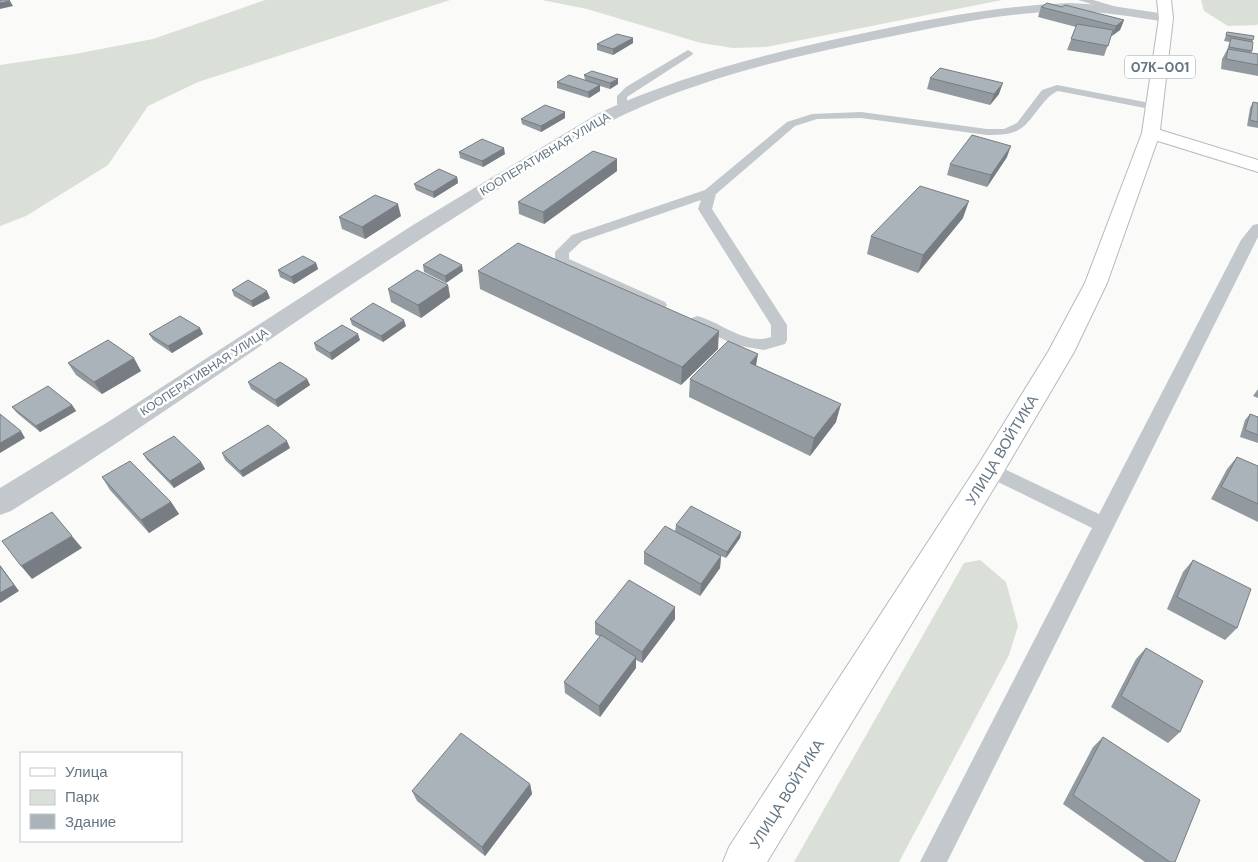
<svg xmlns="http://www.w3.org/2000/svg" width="1258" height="862" viewBox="0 0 1258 862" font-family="'DM Sans',sans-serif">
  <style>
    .green { fill: #dadfd7 }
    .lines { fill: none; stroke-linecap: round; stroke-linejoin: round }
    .secondary-casing { stroke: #b3babf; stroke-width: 2 }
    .primary-casing { stroke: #b5babe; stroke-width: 2 }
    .service { fill: #c3c8cc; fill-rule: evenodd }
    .minor { fill: #c3c8cc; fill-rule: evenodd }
    .secondary { fill: #fff; fill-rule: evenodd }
    .primary { fill: #fff; fill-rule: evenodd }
    .wall { fill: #929a9f }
    .shaded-wall { fill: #777d82 }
    .building { fill: #aab3b9; stroke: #777d82 }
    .labels { text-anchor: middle; stroke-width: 5; stroke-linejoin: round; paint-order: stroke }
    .far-street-label { font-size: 12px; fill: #657683; stroke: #fff }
    .shield { fill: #fff; stroke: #939fa8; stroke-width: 1 }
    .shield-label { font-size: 14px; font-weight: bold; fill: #657683 }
    .street-label { font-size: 15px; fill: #657683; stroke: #fff }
  </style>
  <rect width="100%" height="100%" fill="#fafaf8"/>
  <path class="green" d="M265 0H450L198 82 148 106 108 165 26 216 0 226V65L75 54 153 39Z
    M542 0H1002L766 47 733 48 701 43 587 9Z
    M1201 0H1258V24L1257 25 1228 26 1204 11Z
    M980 560 1006 582 1018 626 1009 655 899 862H794L964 563Z"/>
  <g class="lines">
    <g class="secondary-casing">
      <path id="secondary" d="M1151 128 1157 129 1160 133 1107 283 1074 352 1000 478 767 862H723L729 847 980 462 1048 352 1085 283 1142 133 1145 129Z"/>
    </g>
    <g class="primary-casing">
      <path id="primary" d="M1157 0H1171L1173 18 1160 130 1258 160V172L1145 137 1142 133 1159 18Z"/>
    </g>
    <path class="service" d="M1078 0H1093L1127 10 1122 13Z
      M688 50 693 53 692 55 627 97V101L635 107 633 109H625L617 104V96L626 87Z
      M1057 85 1155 104 1161 107 1155 110 1058 91C1049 95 1046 100 1040 107 1022 131 1018 135 987 135L861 118 817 119 795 126 716 194 712 209 787 325V340L785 344 764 350 735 345 692 324 689 321 692 318 697 316C721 322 746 346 771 337V325L698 209 701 200 582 241 569 253V259L665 302 667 305 665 308H655L557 264 555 261V252L572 235 705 190 787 122 812 114 861 112 987 129H1004L1017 123 1042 90Z
      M1258 224V237L947 862H920L1092 528 984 475 981 470 984 465 990 463 996 465 1099 514 1241 240 1253 225Z"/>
    <path class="minor" d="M1069 3 1105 5 1166 14 1171 15 1173 18 1171 21 1166 22C1134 17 1101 11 1069 11 1008 12 947 25 888 37 804 54 720 73 641 107 580 133 524 173 468 209 333 294 204 386 71 473L11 511 0 515V488L111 420 413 225 597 114C681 75 769 53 860 34 929 19 998 6 1069 3Z"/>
    <use href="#secondary" class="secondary"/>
    <use href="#primary" class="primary"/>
  </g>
  <path class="wall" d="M1041 7H1062L1124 20 1120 30 1111 36 1104 56 1067 50 1076 27 1038 17Z
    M1227 32 1253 40 1252 42V51L1251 53 1258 54V76L1221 69 1222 59 1227 50 1230 42 1224 41Z
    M633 43 613 55 597 50V44Z
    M584 75 618 79V84L610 89 600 86V91L589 98 557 88V82L585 80Z
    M930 78 999 94 990 105 927 89Z
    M1253 102 1258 103V128L1247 126 1250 108Z
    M565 112V118L541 132 522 124 521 119Z
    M459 152 505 154 483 167 460 158Z
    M1007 157 987 187 947 175 950 164Z
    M617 159V171L544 224 519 214 518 202Z
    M457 177 458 183 434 198 416 190 414 184Z
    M401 216 365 239 342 229 339 217Z
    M963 218 918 273 867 254 871 236Z
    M316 263 318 269 294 284 280 277 278 270Z
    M423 265 463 271 446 283 424 272Z
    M478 271 718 349 681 385 480 289Z
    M448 285 450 297 421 318 391 302 388 289Z
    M232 290 270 298 253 307 234 296Z
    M350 319 406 326 383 342 352 325Z
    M200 328 203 334 172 353 153 340 149 334Z
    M360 340 332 360 316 350 314 343Z
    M68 363 141 371 102 394 76 375Z
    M756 366 836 422 810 456 689 397 690 379Z
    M307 379 310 385 278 407 251 389 248 382Z
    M1258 389V398L1253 396Z
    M72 405 76 411 40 432 17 413 12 407Z
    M1250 414 1258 417V443L1240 437 1245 420Z
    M290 448 243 477 225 460 222 453Z
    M143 454 201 462 205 469 174 488 147 460Z
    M1237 457 1258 466V522L1211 499 1227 469Z
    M102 477 171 502 179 514 149 533 110 490Z
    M676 525 741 532 740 538 726 558 721 556 720 568 700 596 644 564V552L675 531Z
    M1193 560 1237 628 1225 640 1167 609 1183 572Z
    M675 619 642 663 636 660V668L600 717 565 693 564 682 600 637 595 634V622Z
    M1146 648 1180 732 1168 743 1111 707 1136 659Z
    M1103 737 1175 862H1145L1063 804 1093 747Z
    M530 784 532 794 485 856 417 801 412 791Z"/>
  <path class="shaded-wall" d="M10 1 13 6 0 9V3Z
    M1124 20 1120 30 1112 36 1116 26Z
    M633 38V43L613 55V49Z
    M618 79V84L610 89V83Z
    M1003 83 999 94 990 105 994 94Z
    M600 85V91L589 98 588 92Z
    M565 112V118L541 132V126Z
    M1011 146 1007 157 987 187 991 175Z
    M504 148 505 154 483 167 482 161Z
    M617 159V171L544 224 543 212Z
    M457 177 458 183 434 198 433 192Z
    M969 201 963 218 918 273 923 255Z
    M398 204 401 216 365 239 362 227Z
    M316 263 318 269 294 284 291 277Z
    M462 265 463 271 446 283 445 276Z
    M448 285 450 297 421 318 418 305Z
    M267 291 270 298 253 307 251 301Z
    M404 320 406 326 383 342 381 336Z
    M200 328 203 334 172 353 168 346Z
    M719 331 718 349 681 385 682 367Z
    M358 334 360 340 332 360 330 353Z
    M758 354 755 372 750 363Z
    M134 358 141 371 102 394 94 382Z
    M307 379 310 385 278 407 275 400Z
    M841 404 836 422 810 456 814 438Z
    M72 405 76 411 40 432 36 426Z
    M21 431 25 438 0 453V443Z
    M287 441 290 448 243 477 240 471Z
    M201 462 205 469 174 488 170 481Z
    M171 502 179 514 149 533 141 520Z
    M741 532 740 538 726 558 727 552Z
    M72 536 82 548 32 579 21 566Z
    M721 556 720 568 700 596 701 584Z
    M0 565 19 591 0 603Z
    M675 607V619L642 663V652Z
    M636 657V668L600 717 599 706Z
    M530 784 532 794 485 856 482 847Z"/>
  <path class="building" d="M0 0H9L10 1 0 3Z
    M1047 3 1062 7 1065 5 1124 20 1116 26 1041 7Z
    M1077 24 1113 30 1108 46 1071 39Z
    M1227 32 1254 36 1253 40 1226 35Z
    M617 34 633 38 613 49 597 44Z
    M1231 38 1253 42 1252 51 1229 47Z
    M1228 49 1258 54V65L1226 59Z
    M940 68 1003 83 994 94 930 78Z
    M592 71 618 79 610 83 584 75Z
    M569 75 600 85 588 92 557 82Z
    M1253 102 1258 103V122L1250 120Z
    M545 105 565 112 541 126 521 119Z
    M972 135 1011 146 991 175 950 164Z
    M482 139 504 148 482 161 459 152Z
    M593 151 617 159 543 212 518 202Z
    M439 169 457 177 433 192 414 184Z
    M920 186 969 201 923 255 871 236Z
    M375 195 398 204 362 227 339 217Z
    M518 243 719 331 682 367 478 271Z
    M440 254 462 265 445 276 423 265Z
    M303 256 316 263 291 277 278 270Z
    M417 270 448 285 418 305 388 289Z
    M248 280 267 291 251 301 232 290Z
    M373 303 404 320 381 336 350 319Z
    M180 316 200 328 168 346 149 334Z
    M342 325 358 334 330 353 314 343Z
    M108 340 134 358 94 382 68 363Z
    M728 341 758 354 750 363 841 404 814 438 690 379Z
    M280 362 307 379 275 400 248 382Z
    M48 386 72 405 36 426 12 407Z
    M0 414 21 431 0 443Z
    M1250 414 1258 417V435L1245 430Z
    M268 425 287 441 240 471 222 453Z
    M174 436 201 462 170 481 143 454Z
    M1237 457 1258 466V504L1221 487Z
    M130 461 171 502 141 520 102 477Z
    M691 506 741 532 727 552 676 525Z
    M52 512 72 536 21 566 2 541Z
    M665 526 721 556 701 584 644 552Z
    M1193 560 1251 589 1237 628 1177 597Z
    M0 566 14 585 0 593Z
    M629 580 675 607 642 652 595 622Z
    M601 635 636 657 599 706 564 682Z
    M1146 648 1203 681 1180 732 1121 696Z
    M461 733 530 784 482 847 412 791Z
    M1103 737 1200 800 1175 862H1170L1073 795Z"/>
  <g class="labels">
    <g class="far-street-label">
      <text transform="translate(545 154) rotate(-31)" y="4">КООПЕРАТИВНАЯ УЛИЦА</text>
      <text transform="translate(204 372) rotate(-33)" y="4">КООПЕРАТИВНАЯ УЛИЦА</text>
    </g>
    <rect class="shield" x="1125" y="55.5" width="70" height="23" rx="4"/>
    <g class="shield-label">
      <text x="1160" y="72">07К-001</text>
    </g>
    <g class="street-label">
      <text transform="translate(1002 450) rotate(-59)" y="5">УЛИЦА ВОЙТИКА</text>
      <text transform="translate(787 794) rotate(-58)" y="5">УЛИЦА ВОЙТИКА</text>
    </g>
  </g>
  <rect x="20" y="752" width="162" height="90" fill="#ffffff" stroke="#c1c8cd"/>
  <rect x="30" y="768" width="25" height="8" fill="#ffffff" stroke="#c1c8cd"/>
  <text x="65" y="777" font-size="15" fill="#657683">Улица</text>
  <rect x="30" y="790" width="25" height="15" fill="#dadfd7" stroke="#c1c8cd"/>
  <text x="65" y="802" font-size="15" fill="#657683">Парк</text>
  <rect x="30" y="814" width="25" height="15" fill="#aab3b9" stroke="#c1c8cd"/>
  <text x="65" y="827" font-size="15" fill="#657683">Здание</text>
</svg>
